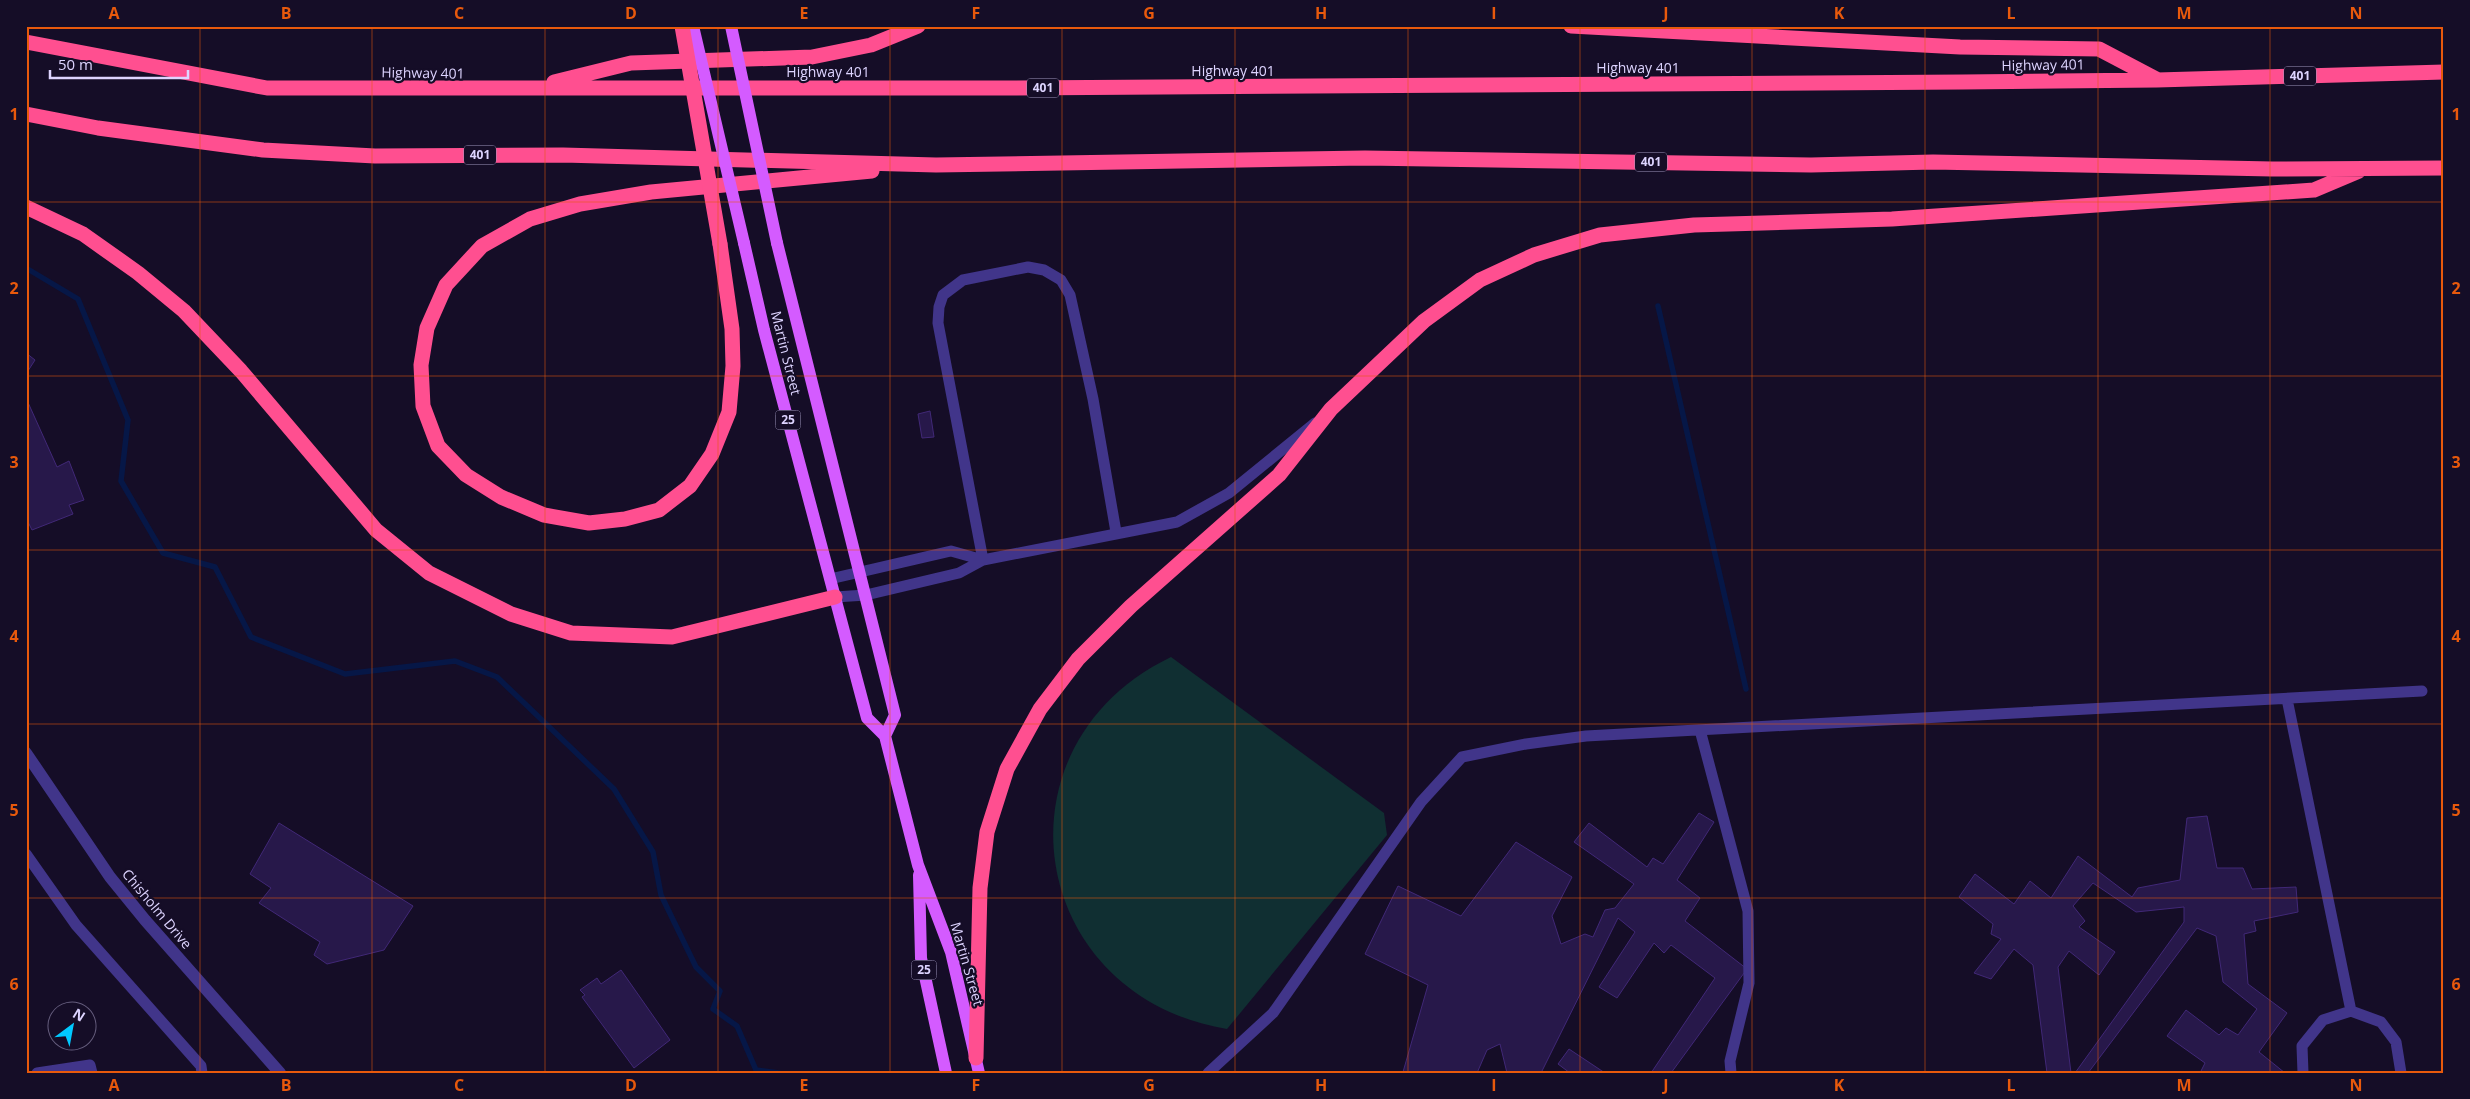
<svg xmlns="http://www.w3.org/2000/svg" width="2470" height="1099" viewBox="0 0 2470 1099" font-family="'Open Sans',sans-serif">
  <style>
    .pitch { fill: #102f32 }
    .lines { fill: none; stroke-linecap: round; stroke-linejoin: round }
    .stream { stroke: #061747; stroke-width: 5.5 }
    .building { fill: #27184a; stroke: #412877 }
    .service { stroke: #41358a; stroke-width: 11 }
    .minor { stroke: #41358a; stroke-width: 12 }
    .primary { stroke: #d45bff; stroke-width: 12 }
    .motorway { stroke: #ff4f90; stroke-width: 15 }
    .primary-bridge { stroke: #d45bff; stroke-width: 12 }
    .motorway-bridge { stroke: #ff4f90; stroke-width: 15 }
    .grid { fill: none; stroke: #e8590c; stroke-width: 1; stroke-opacity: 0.55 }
    .labels { text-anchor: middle; stroke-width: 4.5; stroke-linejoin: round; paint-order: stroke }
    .shield { fill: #150d27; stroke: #a198be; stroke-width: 1 }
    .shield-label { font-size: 12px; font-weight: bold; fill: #ddd4ff }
    .street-label { font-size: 14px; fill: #ddd4ff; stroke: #150d27 }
    .neatline { fill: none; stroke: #e8590c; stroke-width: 2 }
    .grid-label { font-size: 16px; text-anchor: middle; font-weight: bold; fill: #e8590c }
  </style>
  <rect width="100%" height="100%" fill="#150d27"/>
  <path class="pitch" d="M1171 657 1384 813 1387 835 1227 1029C1027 996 988 745 1171 657Z"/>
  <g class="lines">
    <path class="stream" d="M26 268 78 299 128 420 121 481 163 553 215 567 251 637 345 674 455 661 497 677 614 789 653 852 661 895 696 967 720 991 713 1009 737 1026 756 1070 779 1073
      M1658 306 1746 689"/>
  </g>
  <path class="building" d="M26 353 35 360 26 374Z
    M26 398 57 467 69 461 84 500 69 505 73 514 32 530 26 518Z
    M930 411 934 437 922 438 918 414Z
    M1699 813 1714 822 1677 880 1700 898 1685 921 1747 969 1671 1073H1651L1715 978 1671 945 1664 953 1654 943 1617 998 1599 987 1635 932 1618 918 1541 1073H1507L1500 1044 1487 1050 1477 1073 1403 1072 1428 985 1365 954 1398 886 1461 916 1516 842 1572 877 1552 916 1561 944 1585 934 1593 937 1605 910 1615 908 1634 884 1574 842 1589 823 1647 867 1653 858 1663 864Z
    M2207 816 2217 868H2243L2252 889 2296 887 2298 912 2254 921 2256 931 2244 934 2248 984 2287 1013 2259 1052 2285 1073H2200L2205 1063 2167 1036 2186 1010 2219 1035 2226 1028 2238 1035 2257 1009 2223 982 2216 936 2197 928 2088 1073H2075L2184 922V907L2136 912 2093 883 2073 906 2085 921 2079 927 2115 952 2099 975 2069 951 2058 967 2071 1073H2047L2033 965 2014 949 1991 979 1974 973 2001 939 1991 934 1993 924 1959 897 1975 874 2014 904 2030 881 2051 898 2078 856 2132 897 2138 888 2180 880 2187 818Z
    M279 823 413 906 384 950 327 964 314 955 320 942 259 903 271 888 250 874Z
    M621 970 670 1040 634 1068 582 997 585 995 580 990 597 978 601 984Z
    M1569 1049 1605 1073H1570L1558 1064Z"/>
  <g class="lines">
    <path class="service" d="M983 560 938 323 939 307 943 295 963 280 1028 267 1044 270 1061 280 1070 295 1093 399 1116 532
      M830 579 951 551 983 560
      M835 597 866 595 959 573 983 560 1177 522 1229 493 1315 423
      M2287 699 2351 1011
      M1700 730 1748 911 1749 983 1730 1061 1731 1073
      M26 854 76 925 201 1066 202 1073
      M37 1073 90 1065 92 1073
      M1208 1073 1273 1013 1421 802 1462 757 1526 744 1586 736 2422 691
      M2303 1073 2302 1046 2323 1020 2351 1011 2381 1022 2396 1042 2401 1073"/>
    <path class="minor" d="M26 753 110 877 145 920 280 1073"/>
    <path class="primary" d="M744 243 764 330 867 718 885 736 918 865 951 952 979 1073
      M777 243 895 715 885 736
      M919 875 921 958 946 1073"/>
    <path class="motorway" d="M1571 26 1960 47 2099 49 2156 79
      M26 42 267 88H1012L1963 82 2157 80 2444 72
      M554 82 631 63 812 57 871 45 918 26
      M26 114 98 128 263 150 375 156 563 155 936 165 1365 158 1811 165 1933 162 2272 169 2444 168
      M26 207 83 234 138 273 184 311 241 371 376 530 429 573 511 614 571 633 672 637 835 597
      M720 244 732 329 733 366 729 412 712 454 690 486 659 510 625 519 589 523 544 515 501 497 466 475 438 446 423 406 421 365 427 328 446 285 482 246 530 219 580 204 651 192 872 171
      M976 1058 980 888 987 832 1007 769 1040 709 1078 659 1131 606 1279 475 1331 409 1424 321 1480 280 1534 255 1600 235 1694 225 1892 219 2314 190 2359 171"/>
    <path class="primary-bridge" d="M693 26 744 243
      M731 26 777 243"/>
    <path class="motorway-bridge" d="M682 26 720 244"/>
  </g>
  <path class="grid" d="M200 26V1073M372 26V1073M545 26V1073M718 26V1073M890 26V1073M1062 26V1073M1235 26V1073M1408 26V1073M1580 26V1073M1752 26V1073M1925 26V1073M2098 26V1073M2270 26V1073M26 202H2444M26 376H2444M26 550H2444M26 724H2444M26 898H2444"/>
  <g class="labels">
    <g class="shield">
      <rect x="2284" y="66.5" width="32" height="19" rx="4"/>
      <rect x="1027" y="78.5" width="32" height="19" rx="4"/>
      <rect x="464" y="145.5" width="32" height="19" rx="4"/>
      <rect x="1635" y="152.5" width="32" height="19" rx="4"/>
      <rect x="775.5" y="410.5" width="25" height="19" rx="4"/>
      <rect x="911.5" y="960.5" width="25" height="19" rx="4"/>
    </g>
    <g class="shield-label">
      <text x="2300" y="80">401</text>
      <text x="1043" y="92">401</text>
      <text x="480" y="159">401</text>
      <text x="1651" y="166">401</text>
      <text x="788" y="424">25</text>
      <text x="924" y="974">25</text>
    </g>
    <g class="street-label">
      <text transform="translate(2043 65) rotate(-1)" y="5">Highway 401</text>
      <text x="1638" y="73">Highway 401</text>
      <text x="1233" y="76">Highway 401</text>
      <text x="828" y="77">Highway 401</text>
      <text transform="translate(423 73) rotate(1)" y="5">Highway 401</text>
      <text transform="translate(786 353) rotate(76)" y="5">Martin Street</text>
      <text transform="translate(157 909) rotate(50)" y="5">Chisholm Drive</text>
      <text transform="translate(967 964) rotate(74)" y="5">Martin Street</text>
    </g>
  </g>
  <rect width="2470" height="1099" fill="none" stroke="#150d27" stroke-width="55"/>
  <g transform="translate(72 1026) rotate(32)"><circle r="24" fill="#150d27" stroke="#655d7d"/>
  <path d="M0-4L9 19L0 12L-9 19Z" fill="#00c9ff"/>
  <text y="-8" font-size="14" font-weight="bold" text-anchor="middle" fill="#ddd4ff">N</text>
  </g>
  <path d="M50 70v8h138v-8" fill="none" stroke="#ddd4ff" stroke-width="2.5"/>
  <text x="58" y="70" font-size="15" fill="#ddd4ff" stroke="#150d27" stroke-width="4" paint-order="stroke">50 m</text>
  <rect x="28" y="28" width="2414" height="1044" class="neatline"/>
  <g class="grid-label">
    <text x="114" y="19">A</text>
    <text x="286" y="19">B</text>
    <text x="459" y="19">C</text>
    <text x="631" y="19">D</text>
    <text x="804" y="19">E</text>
    <text x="976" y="19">F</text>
    <text x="1149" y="19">G</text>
    <text x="1321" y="19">H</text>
    <text x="1494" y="19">I</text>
    <text x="1666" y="19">J</text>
    <text x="1839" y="19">K</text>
    <text x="2011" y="19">L</text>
    <text x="2184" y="19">M</text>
    <text x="2356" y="19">N</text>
    <text x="14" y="120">1</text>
    <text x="2456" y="120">1</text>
    <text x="14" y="294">2</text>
    <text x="2456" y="294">2</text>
    <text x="14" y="468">3</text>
    <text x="2456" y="468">3</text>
    <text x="14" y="642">4</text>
    <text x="2456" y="642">4</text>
    <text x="14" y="816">5</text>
    <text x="2456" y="816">5</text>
    <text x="14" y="990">6</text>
    <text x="2456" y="990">6</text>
    <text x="114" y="1091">A</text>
    <text x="286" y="1091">B</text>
    <text x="459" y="1091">C</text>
    <text x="631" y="1091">D</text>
    <text x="804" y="1091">E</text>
    <text x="976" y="1091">F</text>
    <text x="1149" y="1091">G</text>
    <text x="1321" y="1091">H</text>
    <text x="1494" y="1091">I</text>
    <text x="1666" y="1091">J</text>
    <text x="1839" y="1091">K</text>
    <text x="2011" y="1091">L</text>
    <text x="2184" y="1091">M</text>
    <text x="2356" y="1091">N</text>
  </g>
</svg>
